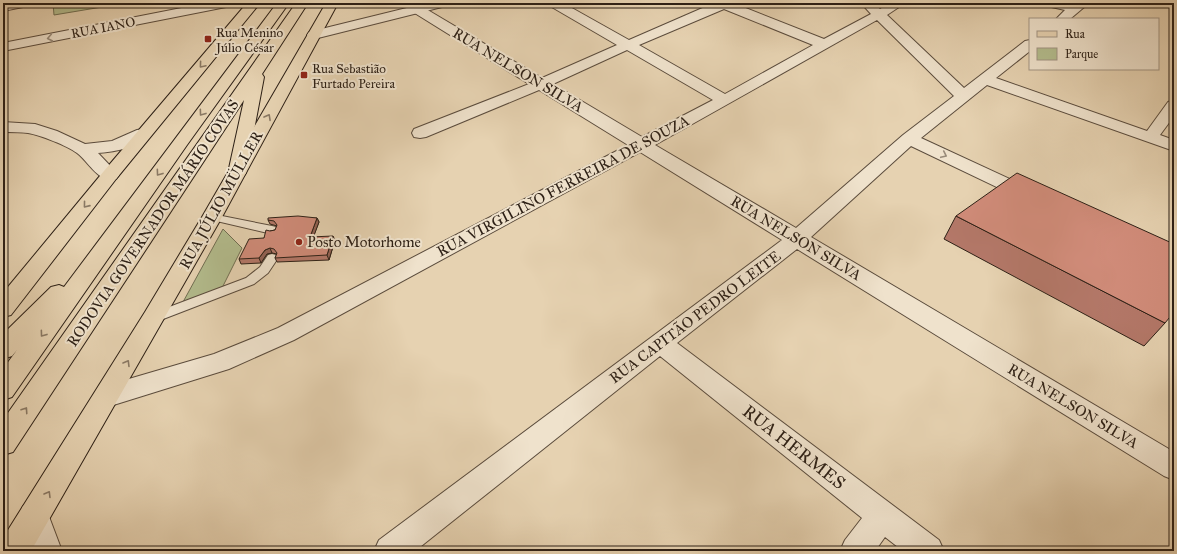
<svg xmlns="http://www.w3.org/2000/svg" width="1177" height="554" viewBox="0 0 1177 554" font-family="'IM FELL Great Primer',serif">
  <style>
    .green { fill: #b3bc8d; stroke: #706e52 }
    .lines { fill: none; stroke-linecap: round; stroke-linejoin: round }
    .service-casing { stroke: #5b4c3d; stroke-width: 2 }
    .minor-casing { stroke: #5b4c3d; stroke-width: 2 }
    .tertiary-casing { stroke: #5b4c3d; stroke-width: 2 }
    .primary-casing { stroke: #2d2016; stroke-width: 2 }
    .motorway-casing { stroke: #2d2016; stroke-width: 2 }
    .service { fill: #efe2cc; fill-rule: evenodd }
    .minor { fill: #efe2cc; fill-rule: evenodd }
    .tertiary { fill: #efe2cc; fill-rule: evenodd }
    .primary { fill: #e6d2b1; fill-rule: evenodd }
    .motorway { fill: #e6d2b1; fill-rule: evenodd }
    .wall { fill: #b47869; stroke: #2d2016 }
    .shaded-wall { fill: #926255; stroke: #2d2016 }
    .building { fill: #d18c7a; stroke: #2d2016 }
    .oneway { stroke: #988b7a }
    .oneway2 { stroke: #8a7964 }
    .poi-dot { fill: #8f2418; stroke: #efe2cc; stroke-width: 1.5 }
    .labels { text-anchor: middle; stroke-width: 4; stroke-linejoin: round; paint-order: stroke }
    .far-street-label { font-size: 13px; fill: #2d2016; stroke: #efe2cc }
    .far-poi-label { font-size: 13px; fill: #2d2016; stroke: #efe2cc; text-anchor: start }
    .street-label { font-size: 15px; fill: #2d2016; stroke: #efe2cc }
    .poi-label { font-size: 15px; fill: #2d2016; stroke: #efe2cc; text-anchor: start }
    .near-street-label { font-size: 18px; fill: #2d2016; stroke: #efe2cc }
  </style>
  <rect width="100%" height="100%" fill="#e6d2b1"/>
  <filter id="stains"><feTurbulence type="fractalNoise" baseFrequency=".005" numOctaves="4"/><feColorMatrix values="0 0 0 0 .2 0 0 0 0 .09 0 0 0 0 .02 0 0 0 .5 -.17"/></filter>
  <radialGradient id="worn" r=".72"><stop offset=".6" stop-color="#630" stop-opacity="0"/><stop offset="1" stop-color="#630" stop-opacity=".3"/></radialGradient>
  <path class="green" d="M53 3H101L102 7 54 15Z
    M223 229 242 248 222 288 183 302Z"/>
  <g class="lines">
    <g class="service-casing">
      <path id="service" d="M212 214 272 226 276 227 278 230 276 233 272 234 208 219 207 217Z
        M272 254 276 255 278 258 268 273 254 284 158 321 153 323 148 321 147 318 148 315 246 278 260 267 268 255Z"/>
    </g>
    <g class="minor-casing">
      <path id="minor" d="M548 3H563L629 40 714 3H733L824 39 871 14 861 3H874L880 9 890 3H905L887 15 964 88 1025 41 1030 40V51L996 78 1147 131 1168 102 1174 100V116L1160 135 1174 140V151L987 85 921 138 1038 192 1041 196 1038 200 1031 202 1024 200 911 146 811 237 1174 452V480L1164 476 797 249 677 343 939 540 944 551H903L885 537 875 551H840L845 540 862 518 660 356 415 551H374L379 540 782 240 640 152 294 340 229 369 107 407 98 404 94 396 98 388 214 354 278 328 628 145 539 90 426 137 420 138 414 137 412 133 414 129 529 84 413 12 411 9 413 6H421L542 78 617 45 550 6ZM724 9 813 45 725 94 639 45ZM877 20 954 96 903 135 796 228 655 145ZM627 50 713 100 642 137 553 84Z
        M1045 3H1066L1073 5 1075 3H1089L1070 19H1056L1065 10 1047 6Z
        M3 122 35 124 57 131 85 144 112 141 137 130 143 129 149 130 151 134C143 147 113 152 98 153L119 175 116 179C98 183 90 163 77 153 68 146 40 135 28 133 20 132 11 132 3 132Z
        M34 501 45 506 62 551H30L19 516 23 506Z"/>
    </g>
    <g class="tertiary-casing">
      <path id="tertiary" d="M3 3H30L28 6 3 11Z
        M207 3H232L230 6 226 7 3 51V43Z
        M427 3H448L446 6 314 39 309 38 307 35 309 32Z"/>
    </g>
    <g class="primary-casing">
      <path id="primary" d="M247 3H260L116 179 11 315 3 317V293L104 171Z
        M326 3H338L222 217 31 551H3V538L145 312 202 217Z"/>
    </g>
    <g class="motorway-casing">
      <path id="motorway" d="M277 3H289L187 145 12 397 3 400V369L17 350 12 356 3 359V334L51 287 59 285 64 287Z
        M296 3H308L262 74 264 77 246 173 243 177 237 178 231 177 228 173 244 100 13 452 3 455V420Z"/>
    </g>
    <use href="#service" class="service"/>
    <use href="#minor" class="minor"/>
    <use href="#tertiary" class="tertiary"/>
    <use href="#primary" class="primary"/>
    <use href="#motorway" class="motorway"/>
  </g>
  <path class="wall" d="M956 216 1165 323 1144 346 944 239Z
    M317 218 319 222 313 237 335 240 329 260 277 262 275 258 277 254 272 253 267 254 261 263 241 264 239 259 264 238 270 231 275 230 277 226 270 224 268 220Z"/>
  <path class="shaded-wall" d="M317 218 319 222 312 241 310 237Z
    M333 236 335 240 329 260 327 255Z
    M270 248 272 253 267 254 261 263 259 258 265 250Z"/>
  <path class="building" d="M1017 173 1174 244V312L1165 323 956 216Z
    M298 216 317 218 310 237 333 236 327 255 275 258 277 253 274 249 270 248 265 250 259 258 239 259 249 239 264 238 266 230 270 231 275 230 277 225 274 221 268 220V218Z"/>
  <defs><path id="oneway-chevron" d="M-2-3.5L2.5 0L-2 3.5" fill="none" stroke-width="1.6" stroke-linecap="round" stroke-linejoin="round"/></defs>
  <g class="oneway">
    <use href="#oneway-chevron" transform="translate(50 38) rotate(169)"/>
    <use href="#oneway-chevron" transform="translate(944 155) rotate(25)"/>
  </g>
  <g class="oneway2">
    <use href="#oneway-chevron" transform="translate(202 65) rotate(130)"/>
    <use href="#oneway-chevron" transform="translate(202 113) rotate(126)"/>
    <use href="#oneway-chevron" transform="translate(268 117) rotate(-61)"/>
    <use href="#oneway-chevron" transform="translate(159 173) rotate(126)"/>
    <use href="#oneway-chevron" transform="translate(86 205) rotate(129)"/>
    <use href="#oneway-chevron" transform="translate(43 334) rotate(126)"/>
    <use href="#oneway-chevron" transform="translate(127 363) rotate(-59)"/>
    <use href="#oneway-chevron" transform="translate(25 410) rotate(-56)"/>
    <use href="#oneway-chevron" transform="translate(48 494) rotate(-59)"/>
  </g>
  <g class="poi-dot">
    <rect x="204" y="35" width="8" height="8" rx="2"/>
    <rect x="300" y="71" width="8" height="8" rx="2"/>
    <circle cx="299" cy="242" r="4"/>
  </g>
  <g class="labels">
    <g class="far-street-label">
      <text transform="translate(103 27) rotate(-11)" y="5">RUA IANO</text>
    </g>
    <g class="far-poi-label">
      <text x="216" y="37">Rua Menino<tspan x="216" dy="15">Júlio César</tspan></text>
      <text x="312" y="73">Rua Sebastião<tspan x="312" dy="15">Furtado Pereira</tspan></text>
    </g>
    <g class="street-label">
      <text transform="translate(518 70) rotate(31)" y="5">RUA NELSON SILVA</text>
      <text transform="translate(563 186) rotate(-28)" y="5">RUA VIRGILINO FERREIRA DE SOUZA</text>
      <text transform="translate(221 200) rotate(-61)" y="5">RUA JÚLIO MÜLLER</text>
      <text transform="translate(153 223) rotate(-56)" y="5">RODOVIA GOVERNADOR MÁRIO COVAS</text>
      <text transform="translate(796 238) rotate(31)" y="5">RUA NELSON SILVA</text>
      <text transform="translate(695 317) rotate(-37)" y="5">RUA CAPITÃO PEDRO LEITE</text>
      <text transform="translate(1073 406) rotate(31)" y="5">RUA NELSON SILVA</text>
    </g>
    <g class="poi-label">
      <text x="307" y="247">Posto Motorhome</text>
    </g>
    <g class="near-street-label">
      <text transform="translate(794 447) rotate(38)" y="6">RUA HERMES</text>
    </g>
  </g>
  <rect width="1177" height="554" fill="none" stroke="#e6d2b1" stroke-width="16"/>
  <rect x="4" y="4" width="1169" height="546" fill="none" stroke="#2d2016" stroke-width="2"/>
  <rect x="8" y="8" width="1161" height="538" fill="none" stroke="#2d2016"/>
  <rect x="1029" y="18" width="130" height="52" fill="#efe2cc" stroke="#a19483"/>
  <rect x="1037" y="31" width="20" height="6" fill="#e6d2b1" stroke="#a19483"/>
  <text x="1065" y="38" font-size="12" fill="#2d2016">Rua</text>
  <rect x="1037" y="48" width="20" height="12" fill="#b3bc8d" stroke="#a19483"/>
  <text x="1065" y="58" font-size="12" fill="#2d2016">Parque</text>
  <rect width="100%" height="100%" filter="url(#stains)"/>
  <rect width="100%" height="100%" fill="url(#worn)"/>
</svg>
